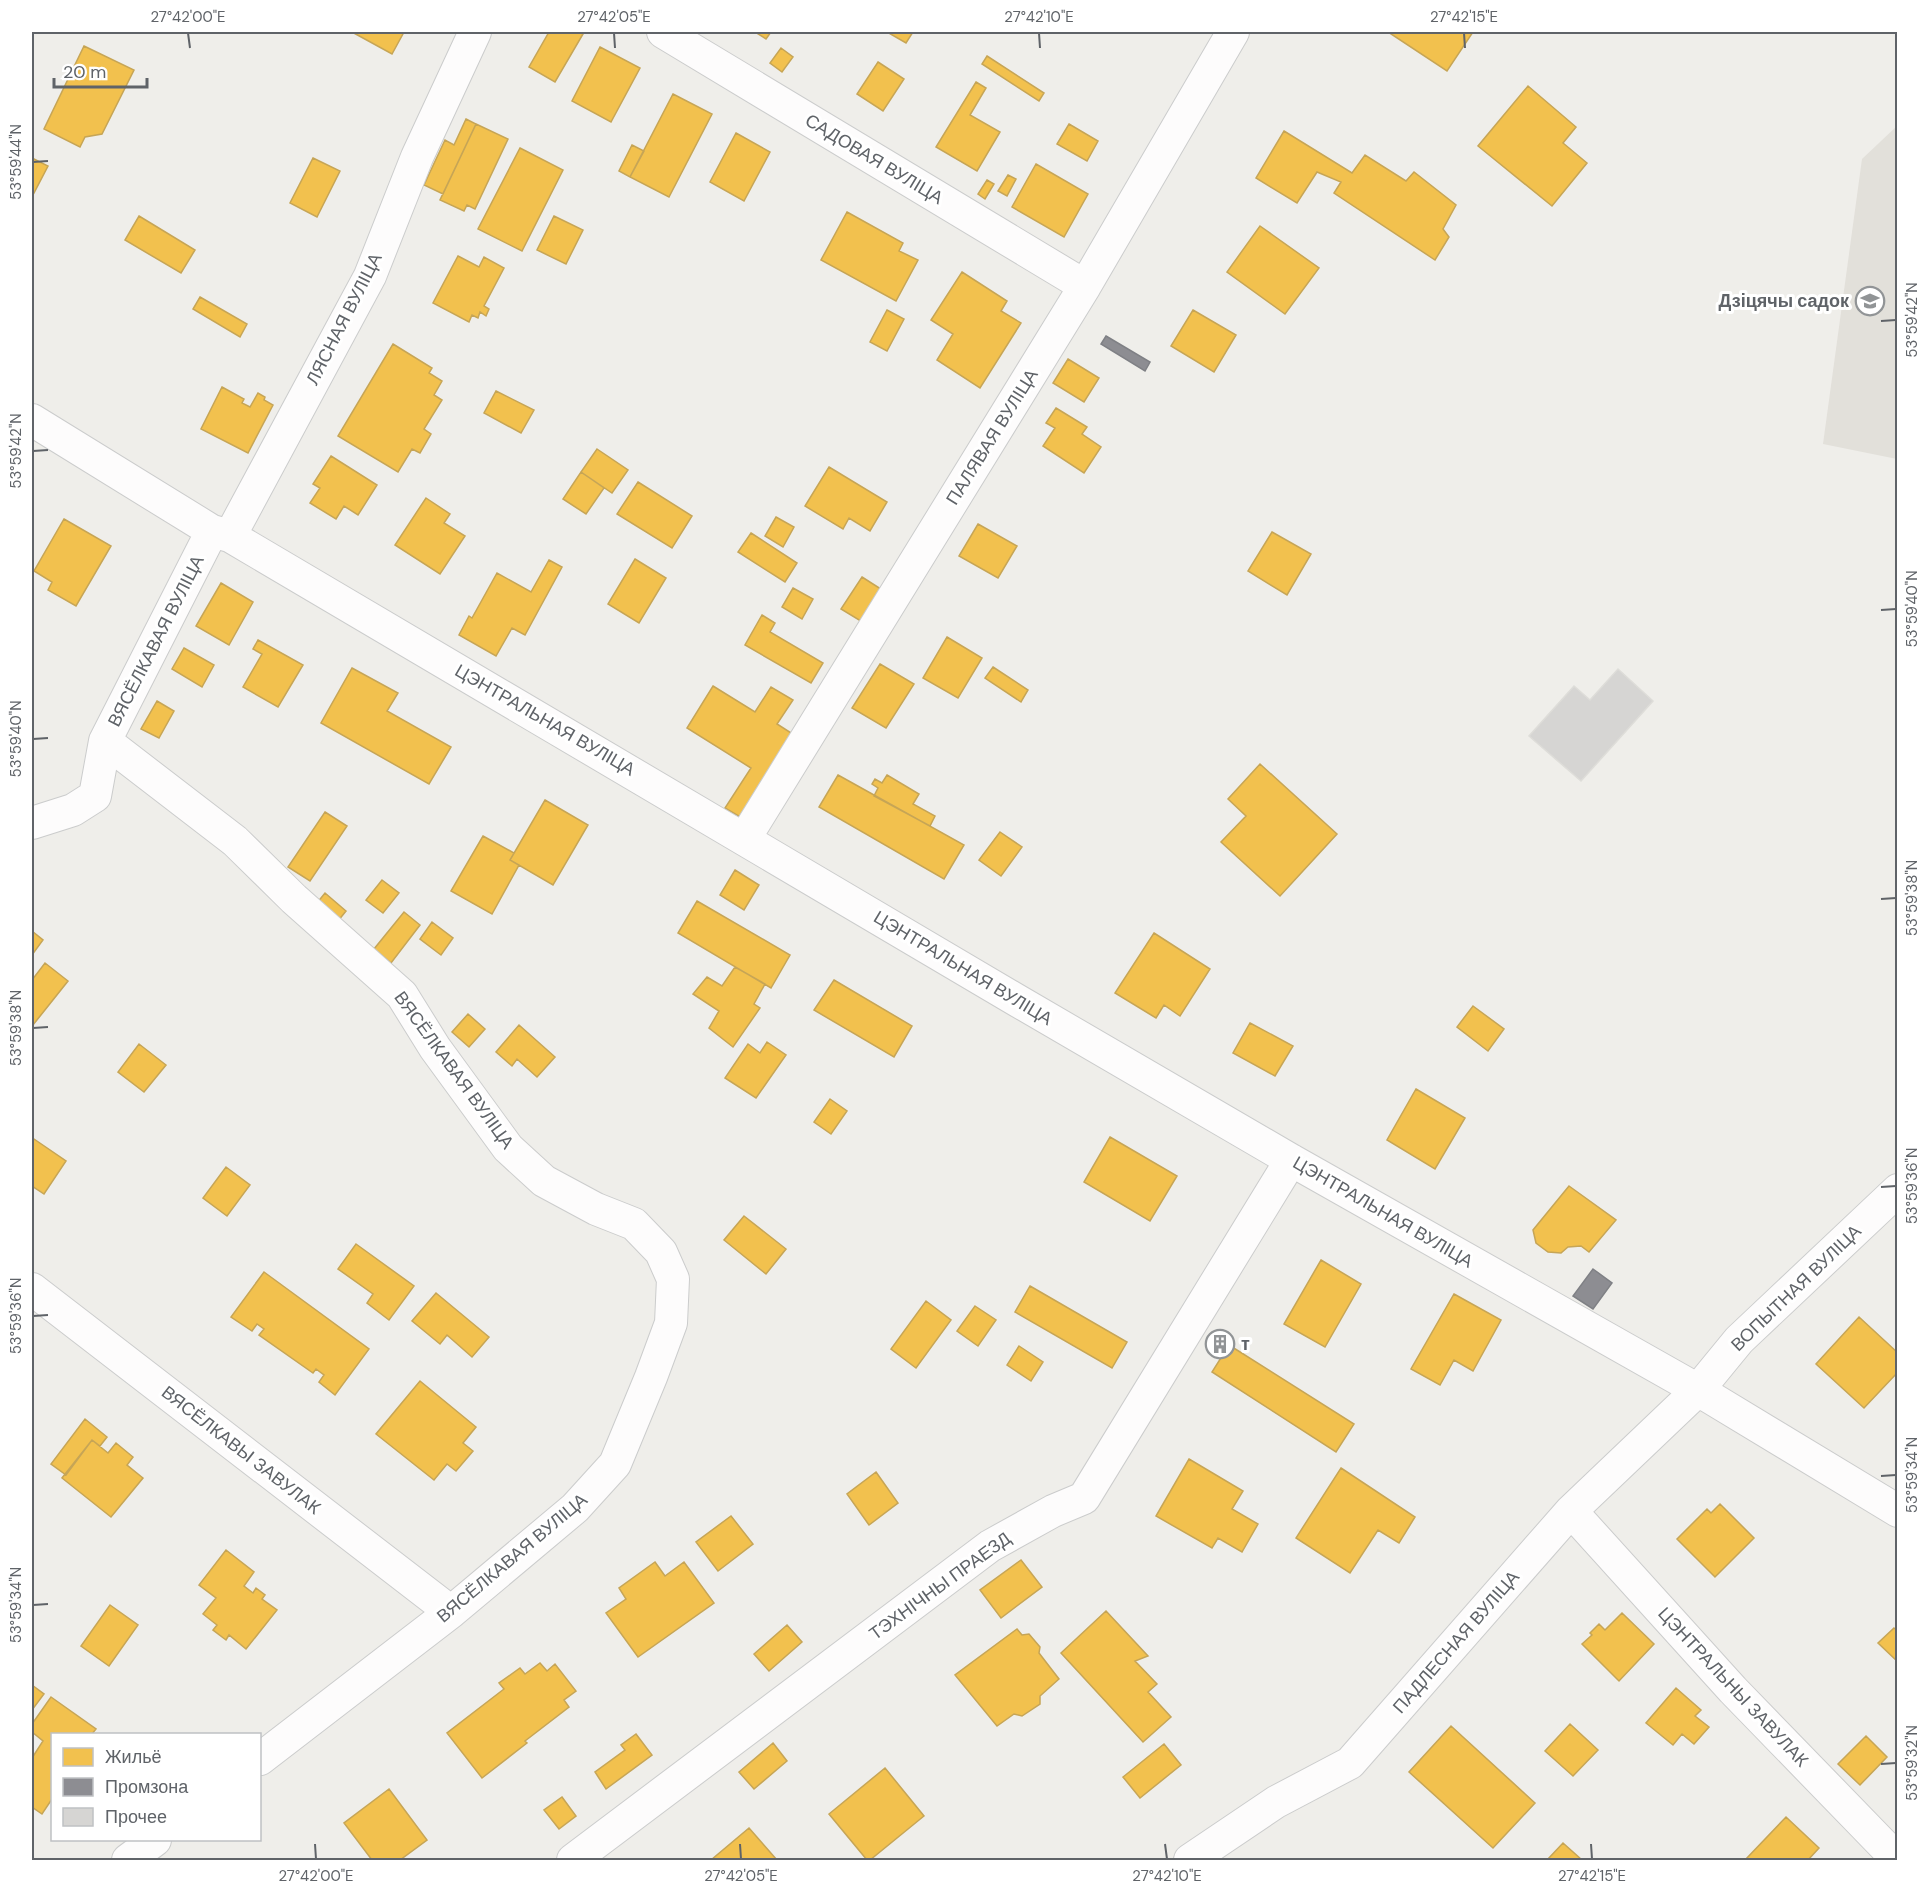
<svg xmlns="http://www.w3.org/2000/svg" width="1929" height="1892" viewBox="0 0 1929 1892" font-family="'DM Sans',sans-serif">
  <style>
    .education { fill: #e2e0da }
    .homes { fill: #f2c14e; stroke: #c6a556; stroke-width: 1.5 }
    .industry { fill: #8d8d92; stroke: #7f8085; stroke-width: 1.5 }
    .building { fill: #d6d5d3; stroke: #deddd9; stroke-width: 1.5 }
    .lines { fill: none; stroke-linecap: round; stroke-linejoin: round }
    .minor-casing { stroke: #cbcccc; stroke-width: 34 }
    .minor { stroke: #fdfcfc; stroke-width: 32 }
    .ticks { fill: none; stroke: #5f6368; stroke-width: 2 }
    .labels { text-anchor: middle; stroke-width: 6; stroke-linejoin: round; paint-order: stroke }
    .street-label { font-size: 18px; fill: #5f6368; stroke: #fff }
    .poi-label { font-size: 18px; font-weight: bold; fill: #5f6368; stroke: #fff; text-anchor: end }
    .neatline { fill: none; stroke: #5f6368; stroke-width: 2 }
    .ticks-label { font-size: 15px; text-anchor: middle; fill: #5f6368 }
  </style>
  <rect width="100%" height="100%" fill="#efeeea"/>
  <path class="education" d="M1897 126V459L1823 444 1862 159Z"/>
  <path class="homes" d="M352 32H404L392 54Z
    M549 32H579L583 34 555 82 529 67Z
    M755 32H771L766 39Z
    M887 32H913L906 43Z
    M1388 32H1473L1447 71Z
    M84 46 134 70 102 134 85 137 80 147 44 129Z
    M600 47 640 68 611 122 572 101Z
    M781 48 793 57 782 72 770 63Z
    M987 56 1044 93 1039 101 982 64Z
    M878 62 904 79 883 111 857 94Z
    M976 82 986 88 970 115 1000 132 977 171 936 147Z
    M1528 86 1576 127 1563 143 1587 163 1552 206 1478 146Z
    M673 94 712 114 669 197 630 177Z
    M466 119 476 124 443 194 424 185 445 140 454 145Z
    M476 124 508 139 475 209 467 205 464 211 440 200Z
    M1069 124 1098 141 1087 161 1057 144Z
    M1284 131 1352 173 1365 155 1406 181 1414 172 1456 205 1443 229 1449 237 1435 260 1334 193 1341 182 1317 172 1297 203 1256 178Z
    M736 133 770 152 744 201 710 182Z
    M632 145 644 151 630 177 619 171Z
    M520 148 563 170 522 251 478 229Z
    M32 158 48 166 34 193 32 191Z
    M313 158 340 171 317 217 290 203Z
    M1036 164 1088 194 1064 237 1012 207Z
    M1008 175 1016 179 1007 196 998 191Z
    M987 180 994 184 985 199 978 194Z
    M847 212 903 243 899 251 918 260 896 301 821 260Z
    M139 216 195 250 181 273 125 240Z
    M554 216 583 230 566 264 537 250Z
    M1260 226 1319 268 1285 314 1227 272Z
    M458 256 479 267 484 257 504 268 484 306 489 309 486 316 480 312 478 318 472 315 469 322 433 303Z
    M962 272 1007 301 1001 311 1021 323 980 388 937 360 953 334 931 320Z
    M200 297 247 324 240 337 193 309Z
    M887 310 904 319 887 351 870 342Z
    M1193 310 1236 335 1214 372 1171 346Z
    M393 344 432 368 429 373 442 381 434 395 442 400 424 429 431 434 420 453 412 449 398 472 338 436Z
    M1068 359 1099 378 1084 402 1053 383Z
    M222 387 244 399 242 403 250 407 258 393 265 397 264 400 273 405 248 453 201 429Z
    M496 391 534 410 521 433 484 413Z
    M1056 408 1087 427 1082 434 1101 447 1084 473 1043 446 1055 428 1046 423Z
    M597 449 628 470 612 493 581 472Z
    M331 456 377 485 358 515 344 506 336 519 310 503 320 488 313 484Z
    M829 467 887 502 870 531 849 518 843 529 805 506Z
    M581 472 604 488 586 514 563 499Z
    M638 482 692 516 672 548 617 514Z
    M426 498 450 514 444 523 465 536 440 574 395 545Z
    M776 517 794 527 783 547 765 536Z
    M64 519 111 546 76 606 48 590 52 582 34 571Z
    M978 524 1017 546 998 578 959 556Z
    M1272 532 1311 554 1287 595 1248 571Z
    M751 533 797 563 785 582 738 552Z
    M635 559 666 578 639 623 608 604Z
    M549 560 562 567 525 635 512 628 496 656 459 635 469 616 472 618 497 573 531 592Z
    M862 577 884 591 864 623 841 609Z
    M221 583 253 602 229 645 196 626Z
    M793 588 813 599 802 619 782 607Z
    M762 615 775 623 770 632 823 663 811 683 745 645Z
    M947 637 982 658 958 698 923 678Z
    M258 640 303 665 278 707 243 687 262 654 253 649Z
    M184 648 214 665 202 687 172 669Z
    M880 664 914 684 886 728 852 708Z
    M993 667 1028 690 1021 702 985 678Z
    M352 668 398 693 387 711 451 747 429 784 321 723Z
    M713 686 755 712 771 687 793 700 777 724 799 738 747 821 725 808 751 768 687 728Z
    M157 701 174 711 159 738 141 729Z
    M1260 764 1337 834 1280 896 1221 842 1246 816 1228 799Z
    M838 775 964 845 944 879 819 807Z
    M887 775 919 794 913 804 935 816 930 826 874 796 878 788 872 784 875 779 882 783Z
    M545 800 588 825 553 885 510 860Z
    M325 812 347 826 310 881 288 867Z
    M1000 832 1022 847 1001 876 979 860Z
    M483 836 514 853 510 860 519 865 492 914 451 891Z
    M735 870 759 885 744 910 720 895Z
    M382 880 399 893 383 913 366 900Z
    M325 893 346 911 338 921 317 903Z
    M697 901 790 955 771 988 678 933Z
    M404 912 420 925 391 963 374 949Z
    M432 922 453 938 441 955 420 939Z
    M32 931 43 940 32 955Z
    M1154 933 1210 969 1180 1016 1164 1005 1156 1018 1115 993Z
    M45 963 68 981 33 1025 32 980Z
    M735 967 765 984 754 1004 760 1008 733 1047 709 1028 719 1011 693 994 707 977 722 986Z
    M834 980 912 1026 894 1057 814 1010Z
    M1473 1006 1504 1029 1488 1051 1457 1027Z
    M468 1014 485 1029 469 1047 452 1032Z
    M1250 1023 1293 1046 1275 1076 1233 1053Z
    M519 1025 555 1057 537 1077 517 1059 512 1066 496 1052Z
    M767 1042 786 1055 756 1098 725 1078 748 1044 760 1053Z
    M139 1044 166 1065 144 1092 118 1072Z
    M1416 1089 1465 1118 1435 1169 1387 1140Z
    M830 1099 847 1111 831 1134 814 1122Z
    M1110 1137 1177 1176 1150 1221 1084 1182Z
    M34 1139 66 1161 44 1194 32 1186V1143Z
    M226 1167 250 1185 227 1216 203 1198Z
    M1569 1186 1616 1220 1589 1252 1581 1246 1568 1247 1561 1253 1548 1252 1536 1243 1533 1230Z
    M744 1216 786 1249 766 1274 724 1240Z
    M356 1244 414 1286 389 1320 367 1303 373 1294 338 1269Z
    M1321 1260 1361 1284 1325 1347 1284 1324Z
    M264 1272 369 1349 335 1395 319 1382 324 1375 316 1369 313 1373 259 1335 264 1329 257 1324 252 1331 231 1317Z
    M1030 1286 1127 1342 1112 1368 1015 1312Z
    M436 1293 489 1337 472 1357 447 1335 440 1344 412 1321Z
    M1454 1294 1501 1320 1473 1371 1454 1360 1440 1385 1411 1369Z
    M926 1301 951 1320 916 1368 891 1349Z
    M975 1306 996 1320 978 1346 957 1331Z
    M1859 1317 1898 1353V1372L1864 1408 1816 1364Z
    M1222 1331 1230 1335 1218 1357 1210 1352Z
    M1229 1345 1354 1424 1336 1452 1212 1372Z
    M1019 1346 1043 1362 1031 1381 1007 1365Z
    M420 1381 476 1427 463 1443 473 1451 456 1471 447 1464 434 1480 376 1434Z
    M85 1419 107 1437 100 1446 92 1440 66 1475 51 1464Z
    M92 1440 108 1453 116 1443 133 1457 127 1465 143 1478 111 1517 62 1478Z
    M1189 1459 1243 1491 1232 1509 1258 1524 1242 1552 1218 1538 1212 1548 1156 1516Z
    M1341 1468 1415 1517 1399 1543 1378 1530 1350 1573 1296 1538Z
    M876 1472 898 1503 869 1525 847 1494Z
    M1720 1504 1754 1538 1715 1577 1677 1539 1707 1509 1711 1513Z
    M731 1516 753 1544 718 1571 696 1542Z
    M226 1550 254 1572 244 1586 253 1593 256 1588 265 1595 262 1599 277 1610 246 1649 229 1635 226 1640 213 1630 217 1625 203 1614 216 1598 199 1585Z
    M1021 1560 1042 1587 1001 1618 980 1590Z
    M655 1562 665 1576 684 1562 714 1603 638 1657 606 1613 626 1599 619 1588Z
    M110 1605 138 1625 109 1666 81 1646Z
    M1106 1611 1148 1656 1135 1661 1157 1684 1148 1692 1171 1717 1143 1742 1061 1653Z
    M1622 1613 1654 1644 1619 1681 1582 1644 1592 1635 1590 1633 1599 1624 1605 1630Z
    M787 1625 802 1642 769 1671 754 1654Z
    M1894 1628 1898 1631V1662L1878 1643Z
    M1017 1629 1022 1635 1029 1634 1040 1647 1039 1653 1059 1679 1040 1696V1704L1022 1716 1014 1714 997 1726 955 1675Z
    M540 1663 547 1671 555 1664 576 1691 564 1700 569 1707 525 1741 527 1743 482 1778 447 1733 504 1689 499 1683 520 1668 525 1674Z
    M32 1685 44 1694 32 1710Z
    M1676 1688 1701 1710 1695 1716 1709 1727 1694 1744 1682 1734 1673 1745 1646 1723Z
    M51 1697 96 1729 92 1734H52V1799L42 1814 32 1807V1758L43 1741 32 1732V1724Z
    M1570 1724 1598 1750 1573 1776 1545 1751Z
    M1451 1726 1535 1803 1493 1848 1409 1772Z
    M636 1734 652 1755 606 1789 595 1772 625 1750 621 1745Z
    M1866 1736 1887 1757 1860 1785 1838 1764Z
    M773 1743 787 1761 754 1789 739 1772Z
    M1164 1744 1181 1765 1140 1798 1123 1777Z
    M885 1768 924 1816 870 1860H867L829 1814Z
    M389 1789 427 1840 400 1860H372L344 1823Z
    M562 1797 576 1816 559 1829 544 1810Z
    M1786 1817 1819 1848 1808 1860H1745Z
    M749 1828 777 1860H711Z
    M1563 1843 1582 1860H1547Z"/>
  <path class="industry" d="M1106 336 1150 362 1145 371 1101 344Z
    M1593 1269 1612 1283 1593 1309 1573 1296Z"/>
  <path class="building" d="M1618 669 1653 701 1581 781 1529 736 1574 686 1590 700Z"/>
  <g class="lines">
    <g class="minor-casing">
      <path id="minor" d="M663 32 1085 286
        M32 420 212 531 230 536 1018 1001 1291 1160 1698 1390 1898 1511
        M212 531 105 741 235 841 294 899 402 995 435 1048 508 1148 544 1181 596 1209 634 1224 661 1252 673 1279 671 1323 651 1377 615 1464 575 1508 451 1612 260 1759
        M230 536 370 276 417 157 475 32
        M32 823 73 810 95 796 105 741
        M745 838 1085 286 1233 32
        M32 1289 451 1612
        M1571 1511 1733 1690 1898 1860
        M128 1860 155 1840
        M573 1860 990 1546 1053 1511 1084 1498 1291 1160
        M1190 1860 1276 1802 1350 1763 1571 1511 1698 1390 1739 1340 1898 1190"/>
    </g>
    <use href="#minor" class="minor"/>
  </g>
  <path class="ticks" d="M188 33 190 48M614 33 615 48M1039 33 1040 48M1464 33 1465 48M33 162 48 161M1881 321 1896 320M33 451 48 450M1881 610 1896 609M33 739 48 738M1881 899 1896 898M33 1028 48 1027M1881 1187 1896 1186M33 1316 48 1315M1881 1476 1896 1475M33 1605 48 1604M1881 1764 1896 1763M315 1844 316 1859M740 1844 741 1859M1165 1844 1167 1859M1591 1844 1592 1859"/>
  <defs>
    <g id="school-ring" transform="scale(1.5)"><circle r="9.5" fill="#fff" stroke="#919496" stroke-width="1.5"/><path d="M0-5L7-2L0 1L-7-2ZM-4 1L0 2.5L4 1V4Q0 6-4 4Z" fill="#919496"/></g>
    <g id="building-ring" transform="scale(1.5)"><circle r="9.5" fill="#fff" stroke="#919496" stroke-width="1.5"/><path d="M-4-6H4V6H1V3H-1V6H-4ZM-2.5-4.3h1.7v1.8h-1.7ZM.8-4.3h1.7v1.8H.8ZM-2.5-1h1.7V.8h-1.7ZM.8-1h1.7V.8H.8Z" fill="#919496"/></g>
  </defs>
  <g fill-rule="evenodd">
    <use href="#school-ring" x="1870" y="301"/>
    <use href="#building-ring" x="1220" y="1344"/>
  </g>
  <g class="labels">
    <g class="street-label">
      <text transform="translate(874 159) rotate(31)" y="6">САДОВАЯ ВУЛІЦА</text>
      <text transform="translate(344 319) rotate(-63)" y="6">ЛЯСНАЯ ВУЛІЦА</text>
      <text transform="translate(992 437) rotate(-58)" y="6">ПАЛЯВАЯ ВУЛІЦА</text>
      <text transform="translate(156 641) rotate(-63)" y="6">ВЯСЁЛКАВАЯ ВУЛІЦА</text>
      <text transform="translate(545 720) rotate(30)" y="6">ЦЭНТРАЛЬНАЯ ВУЛІЦА</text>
      <text transform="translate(963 968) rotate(31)" y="6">ЦЭНТРАЛЬНАЯ ВУЛІЦА</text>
      <text transform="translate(454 1070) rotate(54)" y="6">ВЯСЁЛКАВАЯ ВУЛІЦА</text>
      <text transform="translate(1383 1212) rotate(30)" y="6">ЦЭНТРАЛЬНАЯ ВУЛІЦА</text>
      <text transform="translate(1796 1288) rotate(-44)" y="6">ВОПЫТНАЯ ВУЛІЦА</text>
      <text transform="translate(241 1450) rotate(38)" y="6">ВЯСЁЛКАВЫ ЗАВУЛАК</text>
      <text transform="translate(512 1558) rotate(-40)" y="6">ВЯСЁЛКАВАЯ ВУЛІЦА</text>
      <text transform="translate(940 1586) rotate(-36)" y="6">ТЭХНІЧНЫ ПРАЕЗД</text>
      <text transform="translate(1456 1642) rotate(-49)" y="6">ПАДЛЕСНАЯ ВУЛІЦА</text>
      <text transform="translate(1733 1687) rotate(47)" y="6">ЦЭНТРАЛЬНЫ ЗАВУЛАК</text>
    </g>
    <g class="poi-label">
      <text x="1849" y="307">Дзіцячы садок</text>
      <text x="1241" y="1350" text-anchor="start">т</text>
    </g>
  </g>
  <rect width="1929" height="1892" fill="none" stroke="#ffffff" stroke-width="66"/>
  <rect x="51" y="1733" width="210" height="108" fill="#ffffff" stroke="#bfc1c3" stroke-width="1.5"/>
  <rect x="63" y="1748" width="30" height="18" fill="#f2c14e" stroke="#bfc1c3" stroke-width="1.5"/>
  <text x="105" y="1763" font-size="18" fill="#5f6368">Жильё</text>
  <rect x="63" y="1778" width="30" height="18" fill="#8d8d92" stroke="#bfc1c3" stroke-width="1.5"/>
  <text x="105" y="1793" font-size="18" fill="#5f6368">Промзона</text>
  <rect x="63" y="1808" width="30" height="18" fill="#d6d5d3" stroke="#bfc1c3" stroke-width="1.5"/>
  <text x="105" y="1823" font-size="18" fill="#5f6368">Прочее</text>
  <path d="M54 78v9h93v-9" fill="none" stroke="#5f6368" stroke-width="3"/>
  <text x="63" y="78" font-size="18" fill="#5f6368" stroke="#ffffff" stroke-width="4.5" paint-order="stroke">20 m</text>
  <rect x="33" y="33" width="1863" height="1826" class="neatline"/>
  <g class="ticks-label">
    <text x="188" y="22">27°42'00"E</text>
    <text x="614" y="22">27°42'05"E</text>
    <text x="1039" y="22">27°42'10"E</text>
    <text x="1464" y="22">27°42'15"E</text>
    <text transform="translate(16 162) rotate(-90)" y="5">53°59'44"N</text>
    <text transform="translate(1912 320) rotate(-90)" y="5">53°59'42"N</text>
    <text transform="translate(16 451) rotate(-90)" y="5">53°59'42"N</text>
    <text transform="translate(1912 609) rotate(-90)" y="5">53°59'40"N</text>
    <text transform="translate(16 739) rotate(-90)" y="5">53°59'40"N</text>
    <text transform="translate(1912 898) rotate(-90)" y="5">53°59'38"N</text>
    <text transform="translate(16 1028) rotate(-90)" y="5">53°59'38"N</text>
    <text transform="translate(1912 1186) rotate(-90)" y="5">53°59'36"N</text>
    <text transform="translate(16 1316) rotate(-90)" y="5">53°59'36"N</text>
    <text transform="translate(1912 1475) rotate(-90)" y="5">53°59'34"N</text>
    <text transform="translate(16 1605) rotate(-90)" y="5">53°59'34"N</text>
    <text transform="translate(1912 1763) rotate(-90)" y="5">53°59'32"N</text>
    <text x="316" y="1881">27°42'00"E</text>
    <text x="741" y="1881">27°42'05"E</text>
    <text x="1167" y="1881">27°42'10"E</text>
    <text x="1592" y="1881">27°42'15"E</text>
  </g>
</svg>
